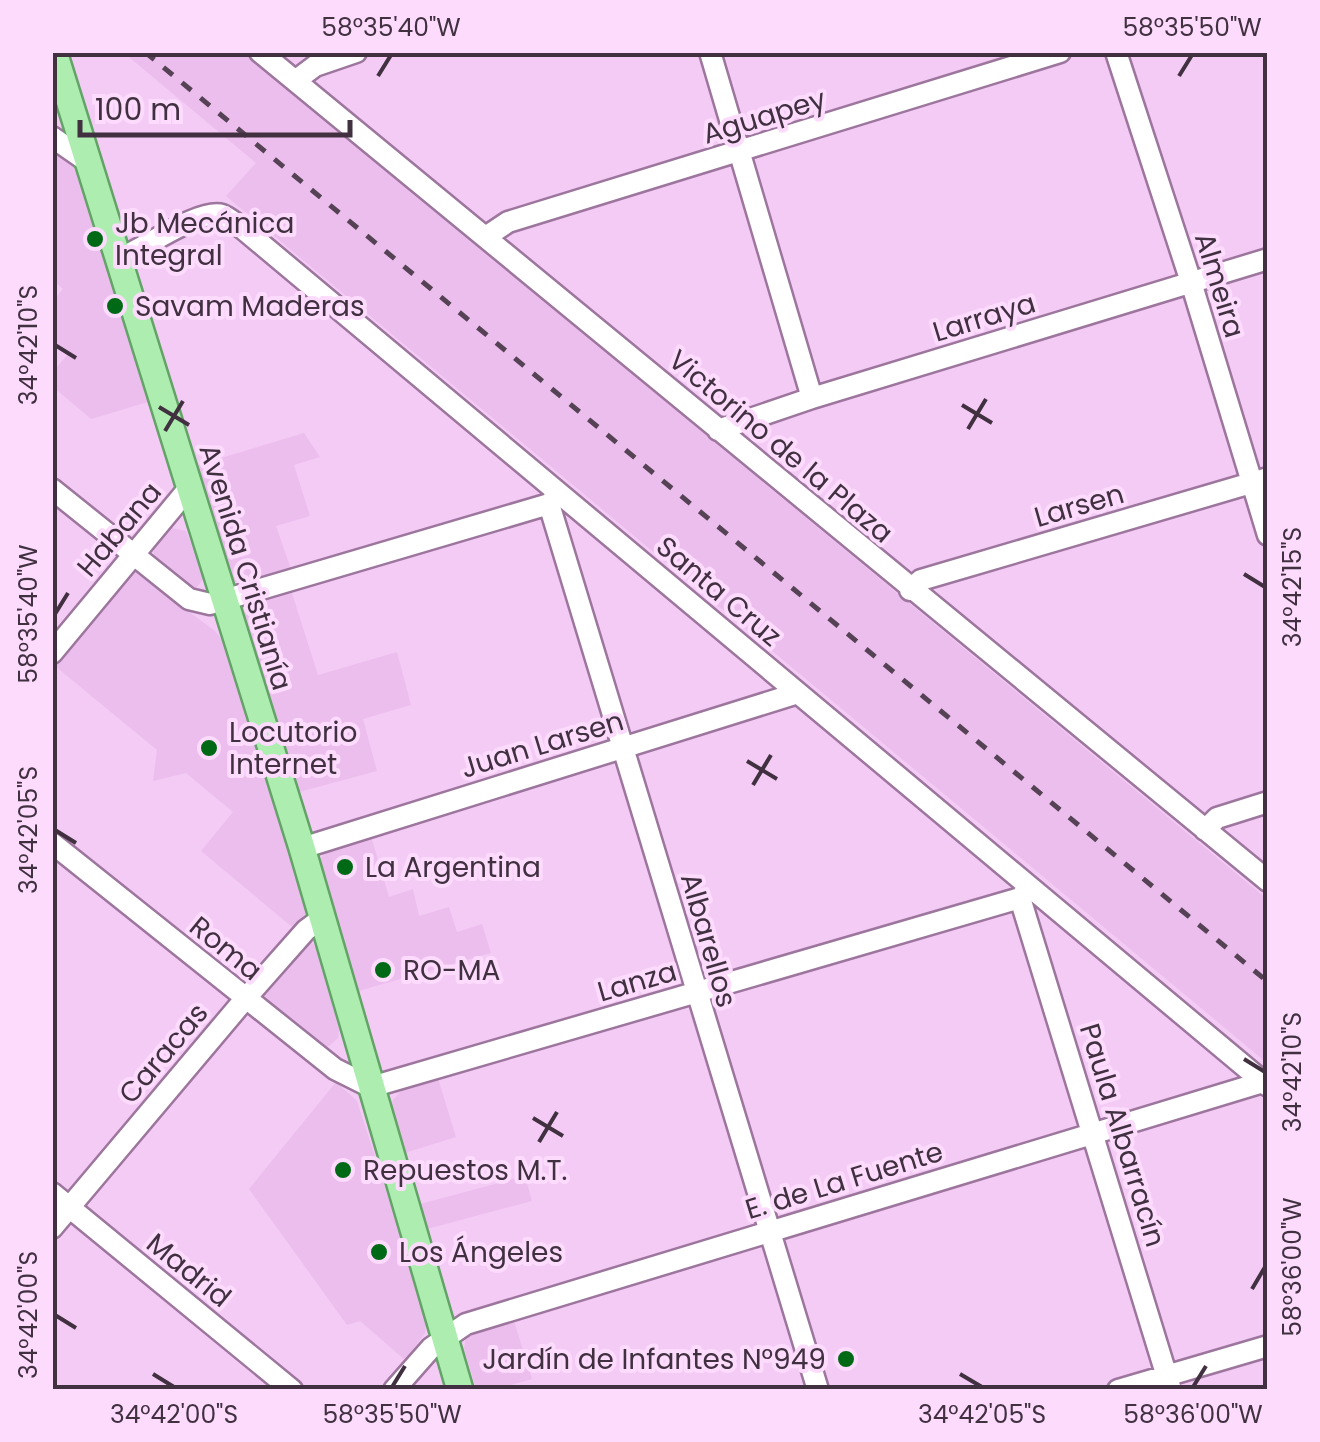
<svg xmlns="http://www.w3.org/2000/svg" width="1320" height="1442" viewBox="0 0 1320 1442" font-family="Poppins,sans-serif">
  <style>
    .built { fill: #ecbeed }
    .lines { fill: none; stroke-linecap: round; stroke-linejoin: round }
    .minor-casing { stroke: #9c769d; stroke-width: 25 }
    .major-casing { stroke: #64a367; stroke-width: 30 }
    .minor { stroke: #fff; stroke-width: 20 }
    .major { stroke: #adedb0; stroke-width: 25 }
    .rail { stroke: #554255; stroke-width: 5; stroke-dasharray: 12 12; stroke-linecap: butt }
    .ticks { fill: none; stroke: #403040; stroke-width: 4 }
    .poi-dot { fill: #006916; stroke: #fcdbfd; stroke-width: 4 }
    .labels { text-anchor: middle; stroke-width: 8; stroke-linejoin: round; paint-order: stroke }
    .street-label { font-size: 28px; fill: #403040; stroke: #fcdbfd }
    .poi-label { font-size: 28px; fill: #403040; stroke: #fcdbfd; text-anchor: start }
    .neatline { fill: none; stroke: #403040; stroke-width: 4 }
    .ticks-label { font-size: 25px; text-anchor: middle; fill: #403040 }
  </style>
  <rect width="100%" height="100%" fill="#f4cbf5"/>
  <path class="built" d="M124 53H244L1267 899V1063L226 196 256 163Z
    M53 149 79 172 148 402 91 419 53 387 52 373 67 355 53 342V301L63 289 53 280Z
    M304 433 320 457 294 465 310 516 276 526 291 569 246 584 233 581 229 577 198 465Z
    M172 528 186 531 204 578 197 587 192 589 153 560 154 547Z
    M135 572 215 631 229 648 306 907V916L297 931 201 851 233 812 186 773 153 781 157 750 55 666Z
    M291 590 318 675 397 652 411 705 363 719 377 771 295 793 244 619 245 612 255 601Z
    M371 836 389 897 413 889 419 916 449 907 457 932 482 924 491 953 355 992 318 863 326 851Z
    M306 942H312L319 953 339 1031 338 1038 329 1046 322 1047 262 1001 261 996Z
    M437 1075 456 1137 405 1153 390 1107 393 1100 407 1084Z
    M336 1082 357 1101 427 1317 425 1333 405 1360 360 1321 347 1325 249 1189Z
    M525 1176 532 1201 427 1229 420 1204Z
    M513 1318 532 1379 497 1389H476L464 1348 467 1334Z"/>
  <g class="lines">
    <g class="minor-casing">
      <path id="minor" d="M260 52 1268 881
        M710 52 812 398
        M1116 52 1191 282 1268 535
        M295 81 315 66 356 52
        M52 137 88 162
        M487 236 508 222 1060 52
        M118 259C144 249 200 208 222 215 228 217 236 224 242 228L1268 1086
        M718 430 812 398 1268 259
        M52 489 189 599 210 604 549 504 558 495
        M549 504 818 1390
        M910 590 921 580 1268 478
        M52 653 189 488
        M1205 830 1217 818 1268 802
        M52 843 335 1069 371 1087 1020 898 1030 887
        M302 848 798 693
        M1020 898 1171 1390
        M52 1193 292 1390
        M52 1228 245 999 306 930 321 919
        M394 1390 431 1348 466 1324 1263 1082
        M1118 1390 1268 1346"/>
    </g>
    <g class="major-casing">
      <path id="major" d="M54 52 302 848 460 1390"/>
    </g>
    <use href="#minor" class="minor"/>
    <use href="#major" class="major"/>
    <path class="rail" d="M145 52 1268 982"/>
  </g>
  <path class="ticks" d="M378 76 391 55M1179 76 1192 55M55 345 76 358M962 405 992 423M159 407 189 425M968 429 986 399M165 431 183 401M1244 574 1265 587M55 614 68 593M747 761 777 779M753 785 771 755M55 830 76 843M1244 1059 1265 1072M533 1118 563 1136M539 1142 557 1112M1252 1289 1265 1267M55 1315 76 1328M153 1374 174 1387M960 1374 982 1387M392 1387 405 1366M1193 1387 1206 1366"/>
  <g class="poi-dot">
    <circle cx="95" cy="239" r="10"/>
    <circle cx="115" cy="306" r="10"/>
    <circle cx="209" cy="748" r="10"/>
    <circle cx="345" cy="867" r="10"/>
    <circle cx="383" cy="970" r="10"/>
    <circle cx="343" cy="1170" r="10"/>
    <circle cx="379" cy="1252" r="10"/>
    <circle cx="846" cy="1359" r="10"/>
  </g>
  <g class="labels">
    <g class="street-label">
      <text transform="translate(764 116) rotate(-17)" y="10">Aguapey</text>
      <text transform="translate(1220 285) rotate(73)" y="10">Almeira</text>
      <text transform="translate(984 317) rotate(-17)" y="10">Larraya</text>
      <text transform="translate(781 446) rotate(40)" y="10">Victorino de la Plaza</text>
      <text transform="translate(1079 505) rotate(-16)" y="10">Larsen</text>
      <text transform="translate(119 529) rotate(-50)" y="10">Habana</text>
      <text transform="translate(246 567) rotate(73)" y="10">Avenida Cristianía</text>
      <text transform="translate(719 591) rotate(40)" y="10">Santa Cruz</text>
      <text transform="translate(542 744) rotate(-17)" y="10">Juan Larsen</text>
      <text transform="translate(709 940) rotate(74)" y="10">Albarellos</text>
      <text transform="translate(226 948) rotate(39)" y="10">Roma</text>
      <text transform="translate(637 981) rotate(-16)" y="10">Lanza</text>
      <text transform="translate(163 1053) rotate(-50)" y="10">Caracas</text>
      <text transform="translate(1123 1135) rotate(73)" y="10">Paula Albarracín</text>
      <text transform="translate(844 1180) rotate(-17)" y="10">E. de La Fuente</text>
      <text transform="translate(189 1270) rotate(39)" y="10">Madrid</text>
    </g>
    <g class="poi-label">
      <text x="115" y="233">Jb Mecánica<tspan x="115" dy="32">Integral</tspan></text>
      <text x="135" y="316">Savam Maderas</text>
      <text x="229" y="742">Locutorio<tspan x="229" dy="32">Internet</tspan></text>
      <text x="365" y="877">La Argentina</text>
      <text x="403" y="980">RO-MA</text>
      <text x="363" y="1180">Repuestos M.T.</text>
      <text x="399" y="1262">Los Ángeles</text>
      <text x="826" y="1369" text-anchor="end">Jardín de Infantes N°949</text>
    </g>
  </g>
  <rect width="1320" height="1442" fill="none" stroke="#fcdbfd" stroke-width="110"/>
  <path d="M80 120v15h270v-15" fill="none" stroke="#403040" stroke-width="5"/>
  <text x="95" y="120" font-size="30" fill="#403040" stroke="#fcdbfd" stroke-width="8" paint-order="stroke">100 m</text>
  <rect x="55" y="55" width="1210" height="1332" class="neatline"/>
  <g class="ticks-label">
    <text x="391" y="36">58°35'40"W</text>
    <text x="1192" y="36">58°35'50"W</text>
    <text transform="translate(28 345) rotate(-90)" y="9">34°42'10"S</text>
    <text transform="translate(1292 587) rotate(-90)" y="9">34°42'15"S</text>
    <text transform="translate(28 614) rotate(-90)" y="9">58°35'40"W</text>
    <text transform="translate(28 830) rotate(-90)" y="9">34°42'05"S</text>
    <text transform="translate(1292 1072) rotate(-90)" y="9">34°42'10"S</text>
    <text transform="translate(1292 1267) rotate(-90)" y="9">58°36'00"W</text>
    <text transform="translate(28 1315) rotate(-90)" y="9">34°42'00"S</text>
    <text x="174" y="1423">34°42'00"S</text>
    <text x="392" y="1423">58°35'50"W</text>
    <text x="982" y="1423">34°42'05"S</text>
    <text x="1193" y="1423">58°36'00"W</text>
  </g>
</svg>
